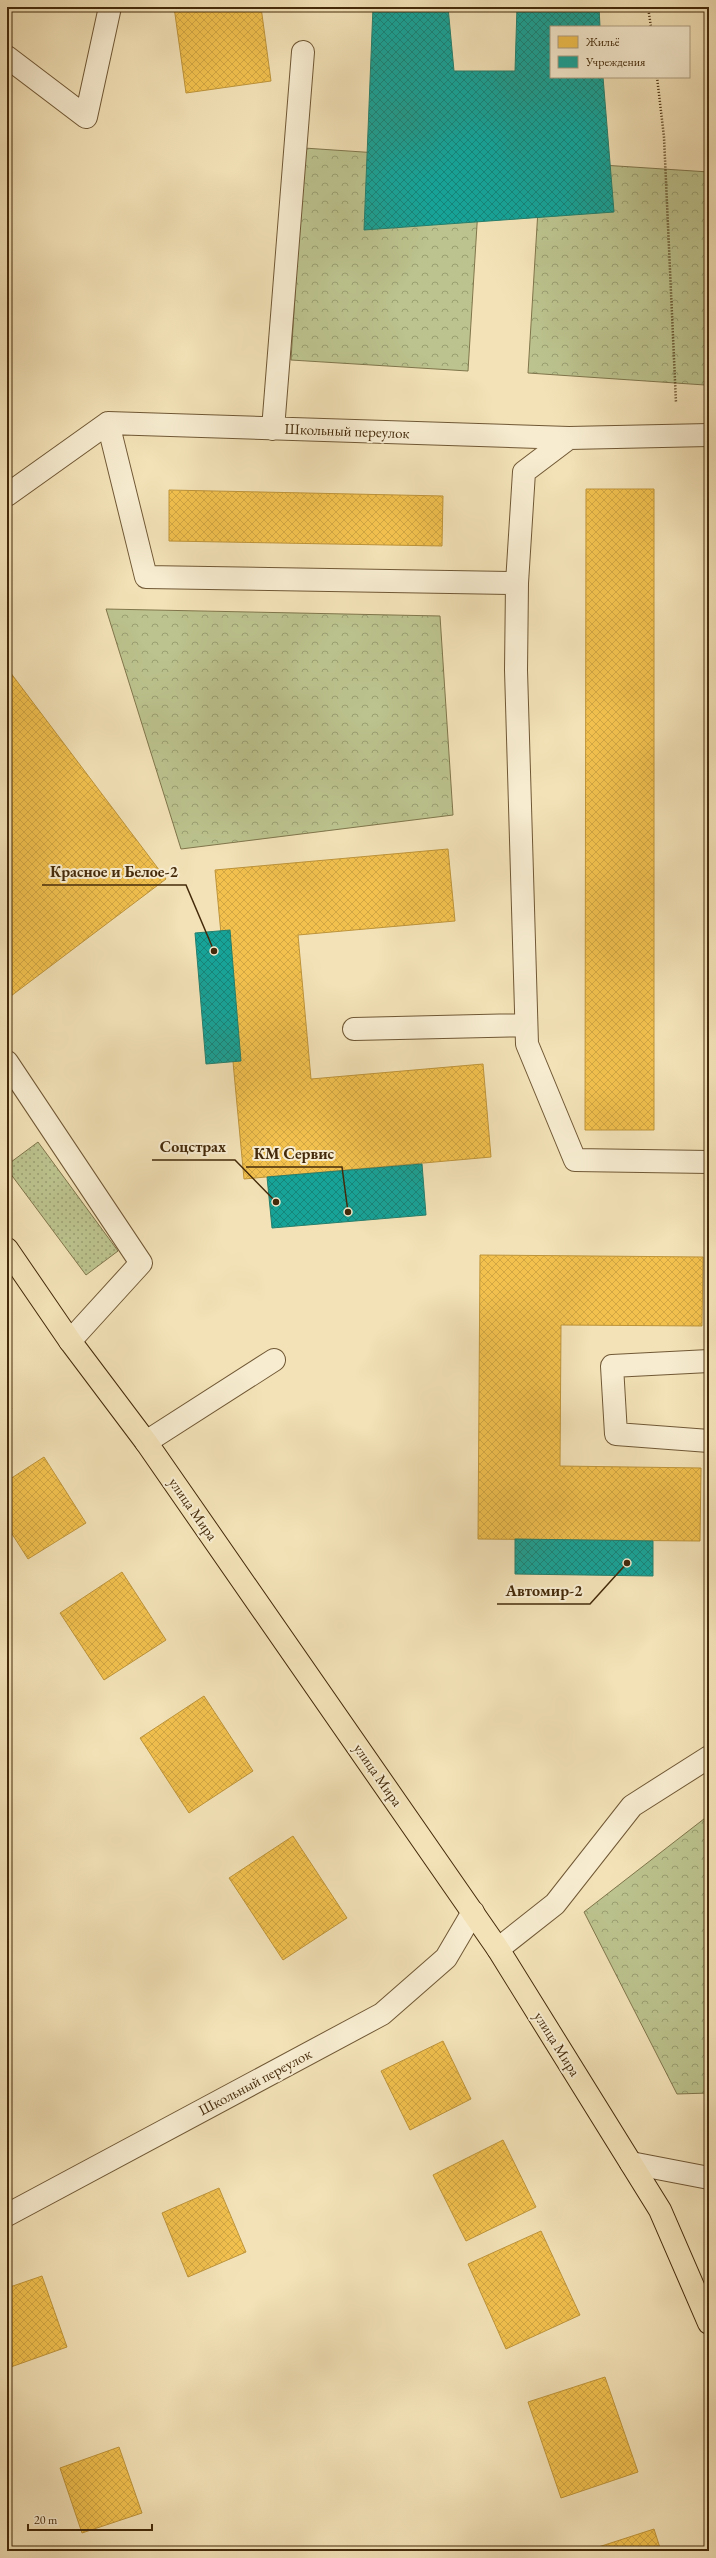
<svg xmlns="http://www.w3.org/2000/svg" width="716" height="2558" viewBox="0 0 716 2558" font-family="'EB Garamond',serif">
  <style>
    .grass { fill: url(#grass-dots); stroke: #80764c }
    .park { fill: url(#park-crowns); stroke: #80764c }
    .homes { fill: url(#homes-cross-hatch); stroke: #be943a }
    .public { fill: url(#public-cross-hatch); stroke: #247f6d }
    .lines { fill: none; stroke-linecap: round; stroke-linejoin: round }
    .minor-casing { stroke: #705835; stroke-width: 24 }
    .major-casing { stroke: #442a0a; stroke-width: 24 }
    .path { stroke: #442a0a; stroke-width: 2.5; stroke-dasharray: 1 2; stroke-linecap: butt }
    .minor { stroke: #f7ecd0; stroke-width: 22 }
    .major { stroke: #f3e2b7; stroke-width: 22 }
    .labels { text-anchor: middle; stroke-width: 4; stroke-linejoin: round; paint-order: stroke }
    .street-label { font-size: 15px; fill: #442a0a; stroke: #f7ecd0 }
    .leader { fill: none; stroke: #442a0a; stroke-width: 1.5 }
    .callout-dot { fill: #442a0a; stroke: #f7ecd0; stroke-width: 1.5 }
    .callout-label { font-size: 16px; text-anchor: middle; font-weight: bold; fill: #442a0a; stroke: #f7ecd0; stroke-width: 4; stroke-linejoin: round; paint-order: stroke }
  </style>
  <defs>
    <pattern id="grass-dots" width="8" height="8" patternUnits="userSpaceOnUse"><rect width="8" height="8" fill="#bcc38e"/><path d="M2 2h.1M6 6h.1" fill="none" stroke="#9a9f72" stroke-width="1.8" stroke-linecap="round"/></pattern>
    <pattern id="park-crowns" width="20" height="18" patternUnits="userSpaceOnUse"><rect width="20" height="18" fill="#bcc38e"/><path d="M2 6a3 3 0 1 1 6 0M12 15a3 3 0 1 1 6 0" fill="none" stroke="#9a9f72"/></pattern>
    <pattern id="homes-cross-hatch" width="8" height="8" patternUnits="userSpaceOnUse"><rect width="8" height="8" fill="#f2c14e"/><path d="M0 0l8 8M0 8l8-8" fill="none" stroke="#d1a643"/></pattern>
    <pattern id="public-cross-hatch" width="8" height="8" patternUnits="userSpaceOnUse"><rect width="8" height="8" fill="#17a398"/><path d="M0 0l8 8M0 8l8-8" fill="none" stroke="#16857a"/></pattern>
  </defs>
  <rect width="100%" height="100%" fill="#f3e2b7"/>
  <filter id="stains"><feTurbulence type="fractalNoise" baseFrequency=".005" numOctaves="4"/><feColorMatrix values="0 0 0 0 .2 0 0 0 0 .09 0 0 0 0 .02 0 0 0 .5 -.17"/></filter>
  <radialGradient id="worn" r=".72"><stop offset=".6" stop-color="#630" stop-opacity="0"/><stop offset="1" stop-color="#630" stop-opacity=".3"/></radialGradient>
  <path class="grass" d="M38 1142 118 1251 86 1275 7 1169V1165Z"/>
  <path class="park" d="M304 148 481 160 468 371 291 360Z
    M541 161 709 172V321L705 385 528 373Z
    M106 609 440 616 453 815 181 849Z
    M709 1815V2093L677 2094 584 1912Z"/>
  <path class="homes" d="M174 7H261L271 81 186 93Z
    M586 489H654V1130H585Z
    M169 490 443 496 442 546 169 541Z
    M7 668 166 879 7 999Z
    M448 849 455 921 298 935 311 1079 483 1064 491 1157 244 1179 215 870Z
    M480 1255 703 1257 702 1326 561 1325 560 1466 701 1468 700 1541 478 1539Z
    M7 1401 12 1409 7 1412Z
    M44 1457 86 1523 28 1559 7 1526V1481Z
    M122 1572 166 1640 104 1680 60 1613Z
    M204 1696 253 1771 189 1813 140 1738Z
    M293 1836 347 1918 283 1960 229 1878Z
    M443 2041 471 2099 410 2130 381 2071Z
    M503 2140 536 2207 466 2241 433 2175Z
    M219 2188 246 2252 188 2277 162 2213Z
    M541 2231 580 2315 506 2349 468 2264Z
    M42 2276 67 2347 8 2368 7 2288Z
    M605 2377 638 2472 561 2498 528 2402Z
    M119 2447 142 2513 82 2533 60 2468Z
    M654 2529 661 2551H586Z"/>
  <path class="public" d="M373 7H448L454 71H515L517 7H599L600 27H551V77H603L614 212 364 230Z
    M230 930 241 1061 206 1064 195 933Z
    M422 1164 426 1215 272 1228 267 1177Z
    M515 1539 653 1541V1576L515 1574Z"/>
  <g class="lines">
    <g class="minor-casing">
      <path id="minor" d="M7 57 86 117 110 7
        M108 423 146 577 517 583
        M273 429 303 52
        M569 438 524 472 517 583 516 670 527 1044 575 1160 709 1162
        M7 495 108 423 569 438 709 435
        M354 1029 526 1025
        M7 1062 141 1263 70 1341
        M709 1361 612 1366 616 1434 709 1441
        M146 1442 274 1360
        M498 1949 555 1904 632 1806 709 1757
        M631 2163 709 2178
        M7 2215 382 2014 446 1958 473 1912"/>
    </g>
    <g class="major-casing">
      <path id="major" d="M7 1249 70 1341 146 1442 498 1949 660 2210 709 2323"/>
    </g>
    <path class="path" d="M648 7 651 27
      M657 77 664 137 676 403"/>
    <use href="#minor" class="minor"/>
    <use href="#major" class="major"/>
  </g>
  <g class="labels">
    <g class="street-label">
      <text transform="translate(347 431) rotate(2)" y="5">Школьный переулок</text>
      <text transform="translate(193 1509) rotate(55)" y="5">улица Мира</text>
      <text transform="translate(378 1775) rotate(55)" y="5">улица Мира</text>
      <text transform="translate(557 2044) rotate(58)" y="5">улица Мира</text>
      <text transform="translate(255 2082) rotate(-28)" y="5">Школьный переулок</text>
    </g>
  </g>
  <path class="leader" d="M214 951L186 885H42M276 1202L235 1160H152M348 1212L342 1167H246M627 1563L590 1604H497"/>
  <g class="callout-dot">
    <circle cx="214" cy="951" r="4"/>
    <circle cx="276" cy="1202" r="4"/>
    <circle cx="348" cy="1212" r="4"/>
    <circle cx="627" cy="1563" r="4"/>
  </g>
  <g class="callout-label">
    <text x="114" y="877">Красное и Белое-2</text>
    <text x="193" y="1152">Соцстрах</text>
    <text x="294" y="1159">КМ Сервис</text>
    <text x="544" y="1596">Автомир-2</text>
  </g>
  <rect width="716" height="2558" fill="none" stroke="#f3e2b7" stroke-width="24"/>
  <rect x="8" y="8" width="700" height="2542" fill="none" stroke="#442a0a" stroke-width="2"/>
  <rect x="12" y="12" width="692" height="2534" fill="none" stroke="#442a0a"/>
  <rect x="550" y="26" width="140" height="52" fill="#f7ecd0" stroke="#af9e81"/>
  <rect x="558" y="36" width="20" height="12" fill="#f2c14e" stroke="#af9e81"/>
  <text x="586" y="46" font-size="12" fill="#442a0a">Жильё</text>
  <rect x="558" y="56" width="20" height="12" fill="#17a398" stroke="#af9e81"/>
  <text x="586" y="66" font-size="12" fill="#442a0a">Учреждения</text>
  <path d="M28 2524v6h124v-6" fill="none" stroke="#442a0a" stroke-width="2"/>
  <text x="34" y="2524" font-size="12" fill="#442a0a" stroke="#f7ecd0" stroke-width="3" paint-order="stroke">20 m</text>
  <rect width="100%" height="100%" filter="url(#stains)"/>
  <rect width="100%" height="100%" fill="url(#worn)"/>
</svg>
